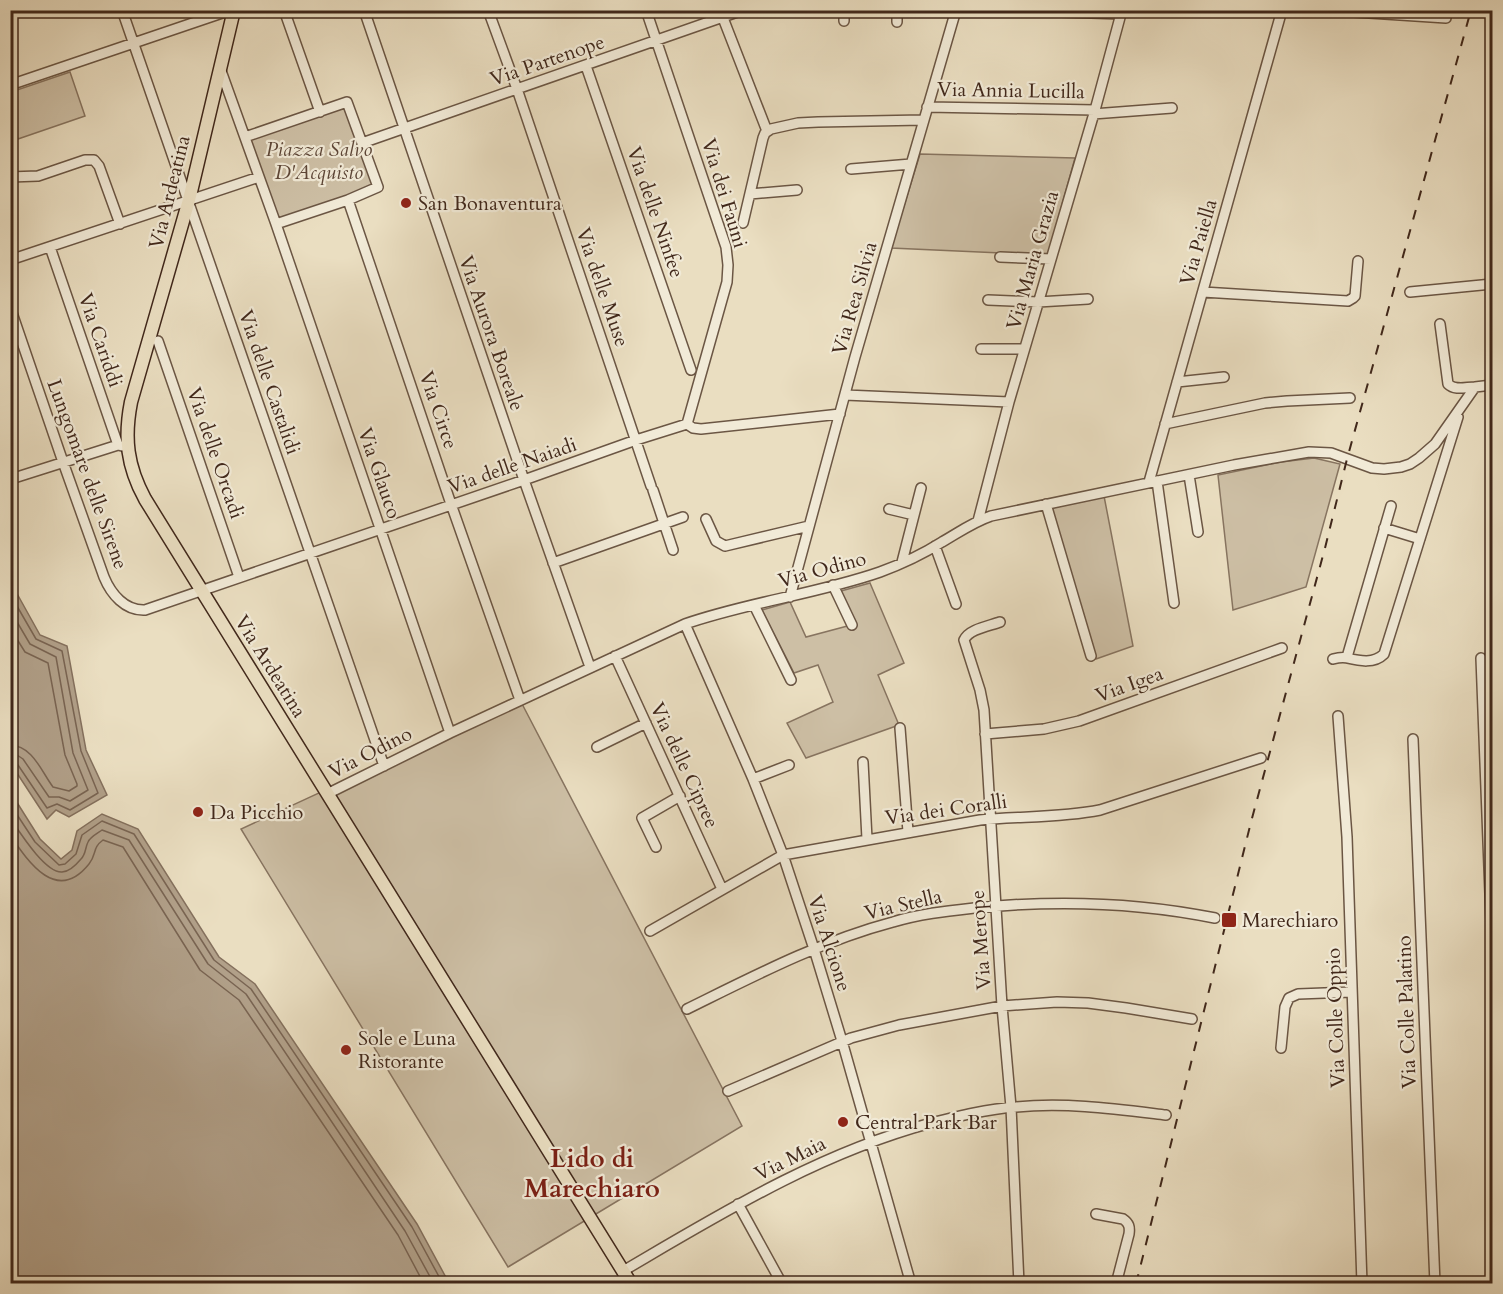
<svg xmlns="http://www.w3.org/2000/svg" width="1503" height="1294" viewBox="0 0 1503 1294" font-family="Cardo,serif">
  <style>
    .green { fill: #cdbfa5; stroke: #877460; stroke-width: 1.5 }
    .water { fill: #b1a089; stroke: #84705d; stroke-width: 1.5 }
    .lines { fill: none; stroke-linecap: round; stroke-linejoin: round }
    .shore { stroke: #796452; stroke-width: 1.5 }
    .minor-casing { stroke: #6b5644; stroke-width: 12 }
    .major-casing { stroke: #41281b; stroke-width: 15 }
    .minor { stroke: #f1ead7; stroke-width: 9 }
    .major { stroke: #eadec1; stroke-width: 12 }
    .rail { stroke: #41281b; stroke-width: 2; stroke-dasharray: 10 10; stroke-linecap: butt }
    .poi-dot { fill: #8f2418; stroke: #f1ead7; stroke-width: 2 }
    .labels { text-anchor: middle; stroke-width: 4.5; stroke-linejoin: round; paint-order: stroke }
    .street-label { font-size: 20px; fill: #41281b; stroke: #f1ead7 }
    .park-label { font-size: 20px; font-style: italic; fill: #5d4637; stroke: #f1ead7 }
    .poi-label { font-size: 20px; fill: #41281b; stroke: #f1ead7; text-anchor: start }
    .district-label { font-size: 26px; font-weight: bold; fill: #7a1f14; stroke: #f1ead7 }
  </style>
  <rect width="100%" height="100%" fill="#eadec1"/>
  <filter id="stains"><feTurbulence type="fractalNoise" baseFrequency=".00333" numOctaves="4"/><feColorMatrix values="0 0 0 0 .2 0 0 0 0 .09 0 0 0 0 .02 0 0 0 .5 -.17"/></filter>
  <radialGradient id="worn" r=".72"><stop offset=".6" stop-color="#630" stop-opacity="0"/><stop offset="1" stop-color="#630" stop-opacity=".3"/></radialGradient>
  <path class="green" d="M70 72 85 116 18 139 11 118V92Z
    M347 102 378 187 276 224 245 137Z
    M920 154 1075 158 1048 255 891 248Z
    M1314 458 1340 464 1306 587 1233 610 1218 475 1281 462Z
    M1104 496 1133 646 1096 659 1052 508Z
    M870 583 904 663 878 675 899 725 806 758 787 723 833 702 818 665 794 673 762 610 790 602 806 637 855 624 841 591Z
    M520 700 742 1126 508 1267 241 829Z"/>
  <path class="water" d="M10 581 40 635 67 646 86 750 107 795 69 817 56 810 47 819 11 764Z
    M11 793 40 839 61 859 72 850 77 831 102 814 138 829 219 957 255 984 417 1224 449 1283H11Z"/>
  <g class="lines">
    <path class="shore" d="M10 594 36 639 62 651 81 751 98 793 70 810 57 804 47 808 18 765 15 762H10
      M10 610 30 644 56 657 73 753 88 790 70 801 59 797H49L23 759 17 755 10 754
      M10 628 25 652 48 663 65 755 77 784V786L69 791 53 787C41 771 33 746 10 745
      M10 804 35 842 59 865 65 864 76 854 82 835 102 821 134 834 214 960 251 989 412 1227 443 1284
      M10 818C19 831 45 873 62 872 69 872 76 865 81 859 86 854 85 848 88 842 90 837 98 833 102 830L129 840 208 964 246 994 405 1231 434 1284
      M10 835C29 863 57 904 89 864 97 854 92 848 103 840L123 847 200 970 239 1000 398 1235 424 1284"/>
    <g class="minor-casing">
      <path id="minor" d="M122 10 384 766
        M284 10 320 112
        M364 10 524 480 590 667
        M488 10 517 89 651 486
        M646 10 726 247 728 265 727 282 687 424
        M844 10V21
        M1000 10 1121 14
        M1323 10 1446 18
        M723 18 767 131
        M897 22V10
        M586 66 691 370
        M220 68 276 224 348 200 378 187 347 102 245 137
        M10 85 231 10
        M927 107 1095 110
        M1093 114 1172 108
        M362 143 743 10
        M851 169 911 164
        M10 177 38 176 85 160H94L99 166 120 224
        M750 194 797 190
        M348 200 451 504 520 700
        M743 223 763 138 765 133 771 129 798 123 818 122 923 120
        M276 224 450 733
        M50 247 118 445
        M1000 257 1051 259
        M10 260 259 177
        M1203 292 1348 301 1353 298 1355 296 1358 261
        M1410 292 1492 284
        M988 300 1038 302 1088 299
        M10 307 63 462 104 577C111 594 125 611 145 610L524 480 636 440 687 424 693 428 701 429 840 414
        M1440 324 1448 384C1455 391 1466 387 1475 387
        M158 341 239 577
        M981 349H1024
        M1177 382 1224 377
        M845 395 1009 402
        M1165 424 1265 403 1287 401 1350 398
        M1189 475 1198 532
        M14 478 118 445 122 446
        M1157 481 1174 603
        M1149 482 1282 10
        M653 490 673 550
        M1046 504 1091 656
        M889 509 914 515
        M706 519 716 541 725 546 809 526
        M978 521 1009 402 1095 110 1122 10
        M1384 528 1420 539
        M935 546 956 604
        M902 562 921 488
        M553 563 683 517
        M833 585 852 625
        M790 597 855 357 956 10
        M754 605 791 680
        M1000 622C989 626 969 629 964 640L980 690 984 710 1002 1006 1011 1107 1019 1284
        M685 624 753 779 783 855 814 949 842 1041 911 1284
        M615 656 722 889
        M1347 657 1391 506
        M1481 658 1492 946
        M1333 659C1337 658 1343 657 1347 658 1360 661 1374 664 1384 654L1458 417
        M1338 716 1347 837 1362 1284
        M900 728 908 832
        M985 734 1044 729 1079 721 1282 648
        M1413 739 1435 1284
        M597 747 646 723
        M863 762 867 839
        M753 779 789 765
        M327 794 450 733 685 624C748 602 817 594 880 572 902 564 923 554 942 542 958 533 973 522 991 516L1234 465 1309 452 1331 453 1372 468 1384 469 1401 467 1410 464 1419 458 1435 444 1475 387 1492 385
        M656 847 642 818 680 796
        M650 931 783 855 980 820C1020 816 1060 818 1100 810L1261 758
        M687 1009C754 976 821 941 893 922 919 914 947 911 974 908 1054 900 1136 902 1215 918
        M1281 1048 1285 1007 1289 998 1298 994 1351 992
        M728 1091 851 1038 899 1025 1002 1006 1057 1002 1088 1003 1126 1008 1192 1019
        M738 1204 782 1284
        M1096 1214 1123 1219C1129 1223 1130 1227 1129 1234L1116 1284
        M623 1271C722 1213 819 1153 931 1123 959 1116 987 1109 1016 1107 1066 1102 1116 1109 1166 1115"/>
    </g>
    <g class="major-casing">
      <path id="major" d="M234 10 189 200 131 402C124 438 127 466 145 499L631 1284"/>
    </g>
    <use href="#minor" class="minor"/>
    <use href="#major" class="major"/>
    <path class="rail" d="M1136 1284 1251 822 1325 548 1347 459 1471 10"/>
  </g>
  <g class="poi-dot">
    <circle cx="406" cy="203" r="6"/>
    <circle cx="198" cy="812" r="6"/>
    <rect x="1221" y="912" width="16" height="16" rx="3"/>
    <circle cx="346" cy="1050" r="6"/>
    <circle cx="843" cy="1122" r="6"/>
  </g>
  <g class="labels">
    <g class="street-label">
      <text transform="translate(547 60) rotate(-19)" y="7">Via Partenope</text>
      <text transform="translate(1011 90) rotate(1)" y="7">Via Annia Lucilla</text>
      <text transform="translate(169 192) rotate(-76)" y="7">Via Ardeatina</text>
      <text transform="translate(725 193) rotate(73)" y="7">Via dei Fauni</text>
      <text transform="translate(656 212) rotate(71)" y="7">Via delle Ninfee</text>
      <text transform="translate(1198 242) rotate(-74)" y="7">Via Paiella</text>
      <text transform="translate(1032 260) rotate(-74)" y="7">Via Maria Grazia</text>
      <text transform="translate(603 287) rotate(71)" y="7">Via delle Muse</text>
      <text transform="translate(854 298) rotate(-74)" y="7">Via Rea Silvia</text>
      <text transform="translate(492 333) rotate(71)" y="7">Via Aurora Boreale</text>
      <text transform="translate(101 340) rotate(71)" y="7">Via Cariddi</text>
      <text transform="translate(270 382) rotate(71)" y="7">Via delle Castalidi</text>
      <text transform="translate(439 410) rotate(71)" y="7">Via Circe</text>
      <text transform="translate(216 453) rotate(71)" y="7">Via delle Orcadi</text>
      <text transform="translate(512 465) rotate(-19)" y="7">Via delle Naiadi</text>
      <text transform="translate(380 473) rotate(71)" y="7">Via Glauco</text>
      <text transform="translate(88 474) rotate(70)" y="7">Lungomare delle Sirene</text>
      <text transform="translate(822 569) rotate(-15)" y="7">Via Odino</text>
      <text transform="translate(271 666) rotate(58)" y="7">Via Ardeatina</text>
      <text transform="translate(1129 684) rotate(-20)" y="7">Via Igea</text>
      <text transform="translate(370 752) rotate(-27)" y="7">Via Odino</text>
      <text transform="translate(685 765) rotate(65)" y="7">Via delle Cipree</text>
      <text transform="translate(946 809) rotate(-8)" y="7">Via dei Coralli</text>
      <text transform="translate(903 904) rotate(-13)" y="7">Via Stella</text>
      <text transform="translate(980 940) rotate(-94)" y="7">Via Merope</text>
      <text transform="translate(830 943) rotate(72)" y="7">Via Alcione</text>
      <text transform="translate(1406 1012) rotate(-92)" y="7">Via Colle Palatino</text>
      <text transform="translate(1335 1018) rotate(-92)" y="7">Via Colle Oppio</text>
      <text transform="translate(790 1158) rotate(-26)" y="7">Via Maia</text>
    </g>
    <g class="park-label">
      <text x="319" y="156">Piazza Salvo<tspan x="319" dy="23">D'Acquisto</tspan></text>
    </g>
    <g class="poi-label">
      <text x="418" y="210">San Bonaventura</text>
      <text x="210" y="819">Da Picchio</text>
      <text x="1242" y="927">Marechiaro</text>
      <text x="358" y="1045">Sole e Luna<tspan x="358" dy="23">Ristorante</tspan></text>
      <text x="855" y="1129">Central Park Bar</text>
    </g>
    <g class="district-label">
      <text x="592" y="1167">Lido di<tspan x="592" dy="30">Marechiaro</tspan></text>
    </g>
  </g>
  <rect width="1503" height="1294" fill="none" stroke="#eadec1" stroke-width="36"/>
  <rect x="12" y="12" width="1479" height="1270" fill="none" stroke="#41281b" stroke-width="3"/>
  <rect x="18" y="18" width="1467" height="1258" fill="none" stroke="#41281b" stroke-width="1.5"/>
  <rect width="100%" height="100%" filter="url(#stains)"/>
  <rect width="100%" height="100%" fill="url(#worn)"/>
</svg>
